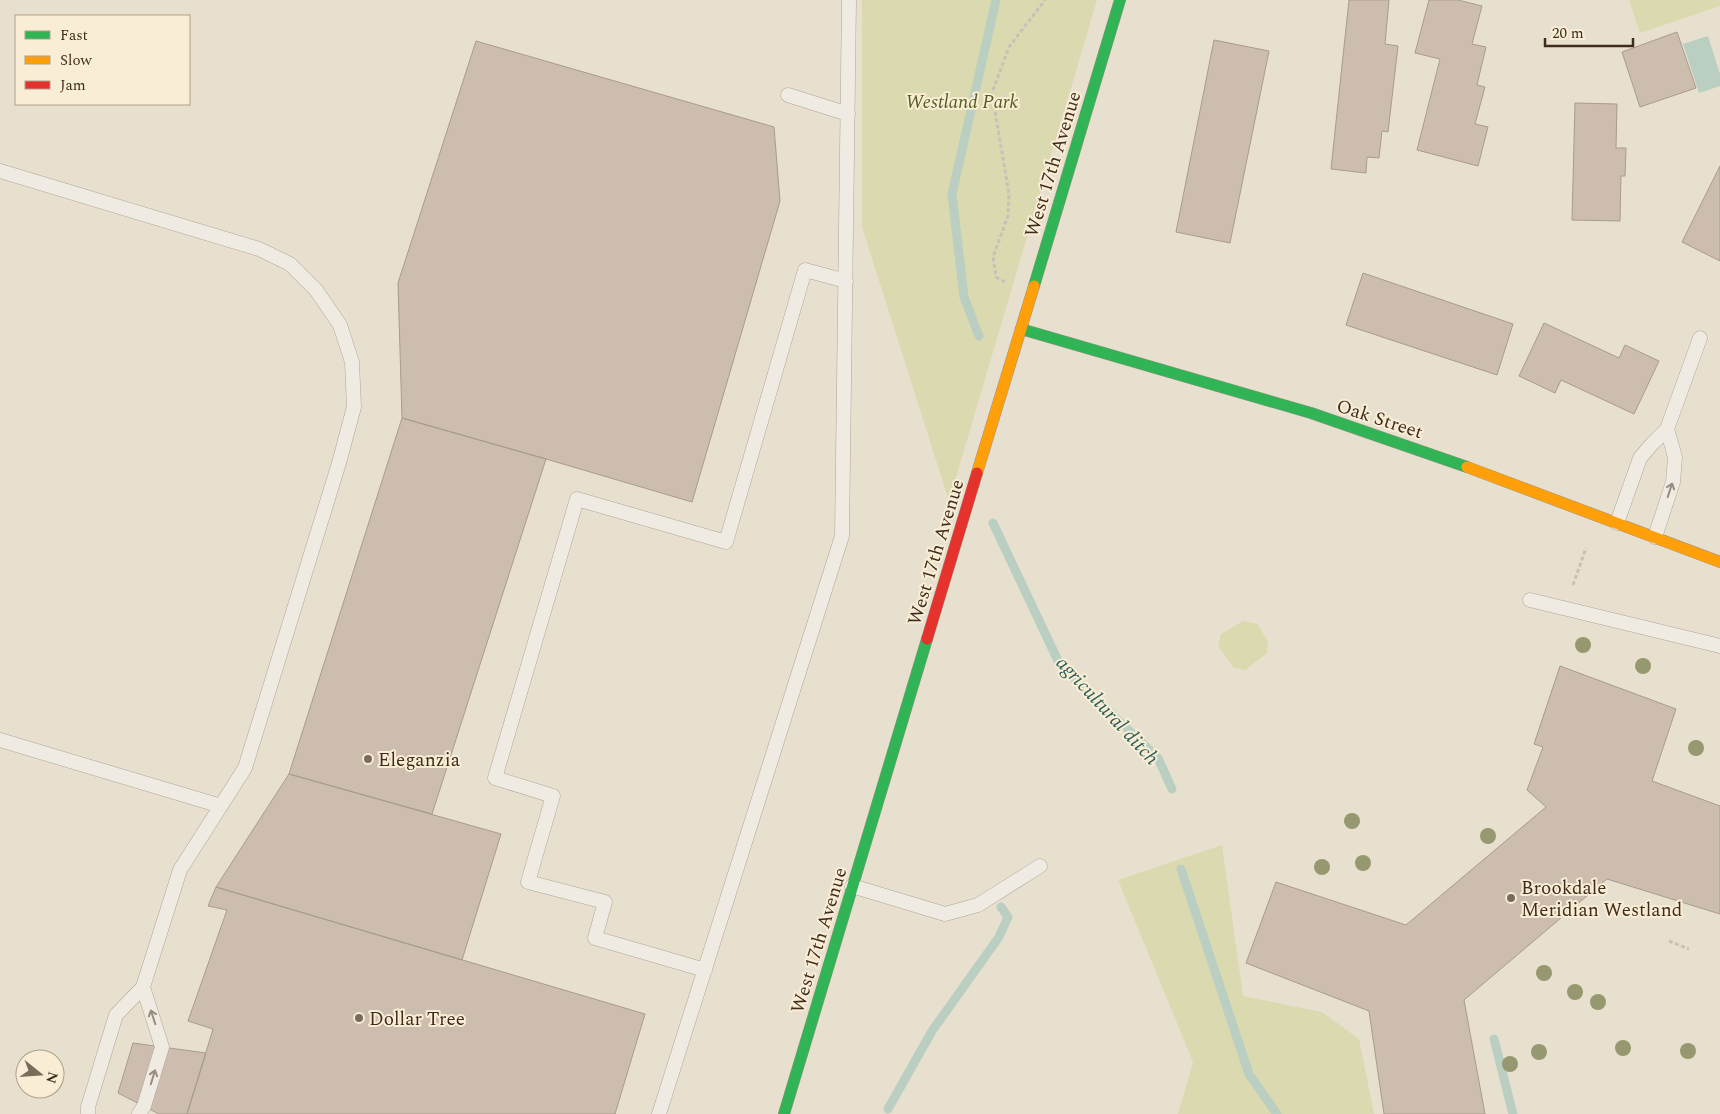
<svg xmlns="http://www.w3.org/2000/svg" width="1720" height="1114" viewBox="0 0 1720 1114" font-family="Spectral,serif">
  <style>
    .green { fill: #dbd9af }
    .water { fill: #bacec1 }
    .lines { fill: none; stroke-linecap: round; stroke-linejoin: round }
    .stream { stroke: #bacec1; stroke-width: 9 }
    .building { fill: #ccbdaf; stroke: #a99b8d }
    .lane-casing { stroke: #aea598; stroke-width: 15 }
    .fast-casing { stroke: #9e9487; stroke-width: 12 }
    .slow-casing { stroke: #9e9487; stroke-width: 12 }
    .jam-casing { stroke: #9e9487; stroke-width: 12 }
    .path { stroke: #c9c1b8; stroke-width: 3; stroke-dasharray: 4 2.5; stroke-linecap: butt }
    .lane { stroke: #f0ebe2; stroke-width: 14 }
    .fast { stroke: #30b455; stroke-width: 11 }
    .slow { stroke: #ff9f0a; stroke-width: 11 }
    .jam { stroke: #e5322d; stroke-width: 11 }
    .tree { fill: #96986f }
    .oneway { stroke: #988c80 }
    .poi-dot { fill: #7a6b5b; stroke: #faedd5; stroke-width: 2 }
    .labels { text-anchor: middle; stroke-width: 4; stroke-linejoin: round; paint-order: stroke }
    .park-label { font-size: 19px; font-style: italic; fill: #525e21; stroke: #faedd5 }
    .street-label { font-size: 19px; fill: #3f2c1d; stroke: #faedd5 }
    .poi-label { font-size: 19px; fill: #3f2c1d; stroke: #faedd5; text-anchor: start }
    .water-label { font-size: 20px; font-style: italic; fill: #2b615a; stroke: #faedd5 }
  </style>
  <rect width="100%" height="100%" fill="#e8e0ce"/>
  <path class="green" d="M862 0H1097L949 501 862 227Z
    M1629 0H1720V6L1640 33Z
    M1243 621 1258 624 1268 642 1267 653 1245 670 1234 668 1218 646 1221 634Z
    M1222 845 1243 996 1322 1012 1359 1039 1374 1114H1178L1193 1062 1118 880Z"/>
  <path class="water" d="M1708 36 1720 74V86L1699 93 1683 44Z"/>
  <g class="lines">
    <path class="stream" d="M979 336 964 297 952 194 996 0
      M993 523 1060 665 1158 758 1172 789
      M1181 869 1249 1074 1277 1114
      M1494 1039 1513 1114
      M888 1109 932 1031 999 937 1008 917 1001 907"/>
  </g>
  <path class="building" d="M1349 0H1389L1385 44 1398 46 1388 132 1382 131 1379 158 1367 157 1366 173 1331 169Z
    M1429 0H1458L1482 6 1472 44 1486 47 1477 85 1485 87 1475 124 1488 127 1478 166 1417 150 1440 59 1415 53Z
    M1677 32 1696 88 1640 107 1622 52Z
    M1214 40 1269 51 1230 243 1176 232Z
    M476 41 774 127 780 201 692 502 546 459 402 418 398 283Z
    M1575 103 1617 104 1616 148H1626L1625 176H1621L1620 221 1572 220Z
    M1720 166V261L1682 242Z
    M1363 273 1513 324 1497 375 1346 325Z
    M1544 323 1619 358 1625 345 1659 361 1634 414 1561 380 1555 393 1519 376Z
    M402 418 546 459 432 814 289 774Z
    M1560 666 1676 709 1652 781 1720 806V914L1607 879 1464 1000 1485 1114H1384L1369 1011 1246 963 1276 882 1406 925 1546 807 1527 790 1543 747 1534 744Z
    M289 774 501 834 462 960 216 887Z
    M216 887 645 1014 615 1114H187L213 1029 188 1021 227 910 208 906Z
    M133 1043 206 1053 187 1114H159L118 1093Z"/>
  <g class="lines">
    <g class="lane-casing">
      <path id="lane" d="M788 95 848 114
        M0 171 259 249 290 264 316 290 340 325 352 362 354 407 339 463 245 768 180 870 143 987 116 1015 88 1107V1114
        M1617 523 1640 458 1652 444 1667 429 1700 338
        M1655 537 1673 482 1675 457 1667 429
        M1530 600 1720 646
        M0 740 221 806
        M852 886 945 914 978 905 1040 866
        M705 970 595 938 605 902 528 882 553 796 495 778 577 499 726 542 805 270 846 281
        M139 1114 144 1106 162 1047 143 987
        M659 1114 842 536 849 0"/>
    </g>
    <g class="fast-casing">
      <path id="fast" d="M1034 286 1120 0
        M1021 329 1311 413 1467 467
        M784 1114 927 639"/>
    </g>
    <g class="slow-casing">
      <path id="slow" d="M1467 467 1720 562
        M977 473 1034 286"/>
    </g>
    <g class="jam-casing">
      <path id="jam" d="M927 639 977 473"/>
    </g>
    <path class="path" d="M1005 282 996 277 993 257 1008 216 1009 194 992 93 1009 47 1045 0
      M1573 585 1586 548
      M1669 941 1689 949"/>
    <use href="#lane" class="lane"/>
    <use href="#fast" class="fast"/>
    <use href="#slow" class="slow"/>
    <use href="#jam" class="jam"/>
  </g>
  <g class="tree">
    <circle cx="1583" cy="645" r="8"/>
    <circle cx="1643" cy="666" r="8"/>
    <circle cx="1696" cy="748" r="8"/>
    <circle cx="1352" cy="821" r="8"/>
    <circle cx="1488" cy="836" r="8"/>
    <circle cx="1363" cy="863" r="8"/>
    <circle cx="1322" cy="867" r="8"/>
    <circle cx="1544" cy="973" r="8"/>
    <circle cx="1575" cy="992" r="8"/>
    <circle cx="1598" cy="1002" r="8"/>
    <circle cx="1623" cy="1048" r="8"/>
    <circle cx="1688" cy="1051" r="8"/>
    <circle cx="1539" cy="1052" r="8"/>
    <circle cx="1510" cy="1064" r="8"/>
  </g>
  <defs><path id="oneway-shaft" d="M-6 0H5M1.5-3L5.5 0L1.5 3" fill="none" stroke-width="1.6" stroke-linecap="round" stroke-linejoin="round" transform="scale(1.25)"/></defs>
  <g class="oneway">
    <use href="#oneway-shaft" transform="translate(1670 490) rotate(-72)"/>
    <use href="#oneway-shaft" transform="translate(153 1017) rotate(-108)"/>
    <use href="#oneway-shaft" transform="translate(153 1077) rotate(-73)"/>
  </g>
  <g class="poi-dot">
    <circle cx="368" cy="759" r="5"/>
    <circle cx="1511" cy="898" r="5"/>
    <circle cx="359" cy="1018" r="5"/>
  </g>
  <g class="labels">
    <g class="park-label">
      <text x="962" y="108">Westland Park</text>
    </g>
    <g class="street-label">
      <text transform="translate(1052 164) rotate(-73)" y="7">West 17th Avenue</text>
      <text transform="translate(1380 418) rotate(18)" y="7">Oak Street</text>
      <text transform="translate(935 552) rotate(-73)" y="7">West 17th Avenue</text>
      <text transform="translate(818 940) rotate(-73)" y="7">West 17th Avenue</text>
    </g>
    <g class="poi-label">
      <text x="378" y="766">Eleganzia</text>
      <text x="1521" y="894">Brookdale<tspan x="1521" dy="22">Meridian Westland</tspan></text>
      <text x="369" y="1025">Dollar Tree</text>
    </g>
    <g class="water-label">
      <text transform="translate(1108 710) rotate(47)" y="7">agricultural ditch</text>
    </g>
  </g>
  <rect x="15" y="15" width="175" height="90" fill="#faedd5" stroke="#afa08b"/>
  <rect x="25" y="31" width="25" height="8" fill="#30b455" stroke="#afa08b"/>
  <text x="60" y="40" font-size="15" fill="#3f2c1d">Fast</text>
  <rect x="25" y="56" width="25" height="8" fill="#ff9f0a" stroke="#afa08b"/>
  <text x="60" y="65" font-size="15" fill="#3f2c1d">Slow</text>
  <rect x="25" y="81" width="25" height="8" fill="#e5322d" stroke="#afa08b"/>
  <text x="60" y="90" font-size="15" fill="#3f2c1d">Jam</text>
  <g transform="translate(40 1074) rotate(107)"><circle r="24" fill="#faedd5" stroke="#afa08b"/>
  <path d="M0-4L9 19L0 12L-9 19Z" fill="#7a6b5b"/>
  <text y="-8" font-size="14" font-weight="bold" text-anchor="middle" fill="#3f2c1d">N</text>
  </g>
  <path d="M1545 38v8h88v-8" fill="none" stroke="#3f2c1d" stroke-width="2.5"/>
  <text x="1552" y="38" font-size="15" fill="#3f2c1d" stroke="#faedd5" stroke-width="4" paint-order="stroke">20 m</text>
</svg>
